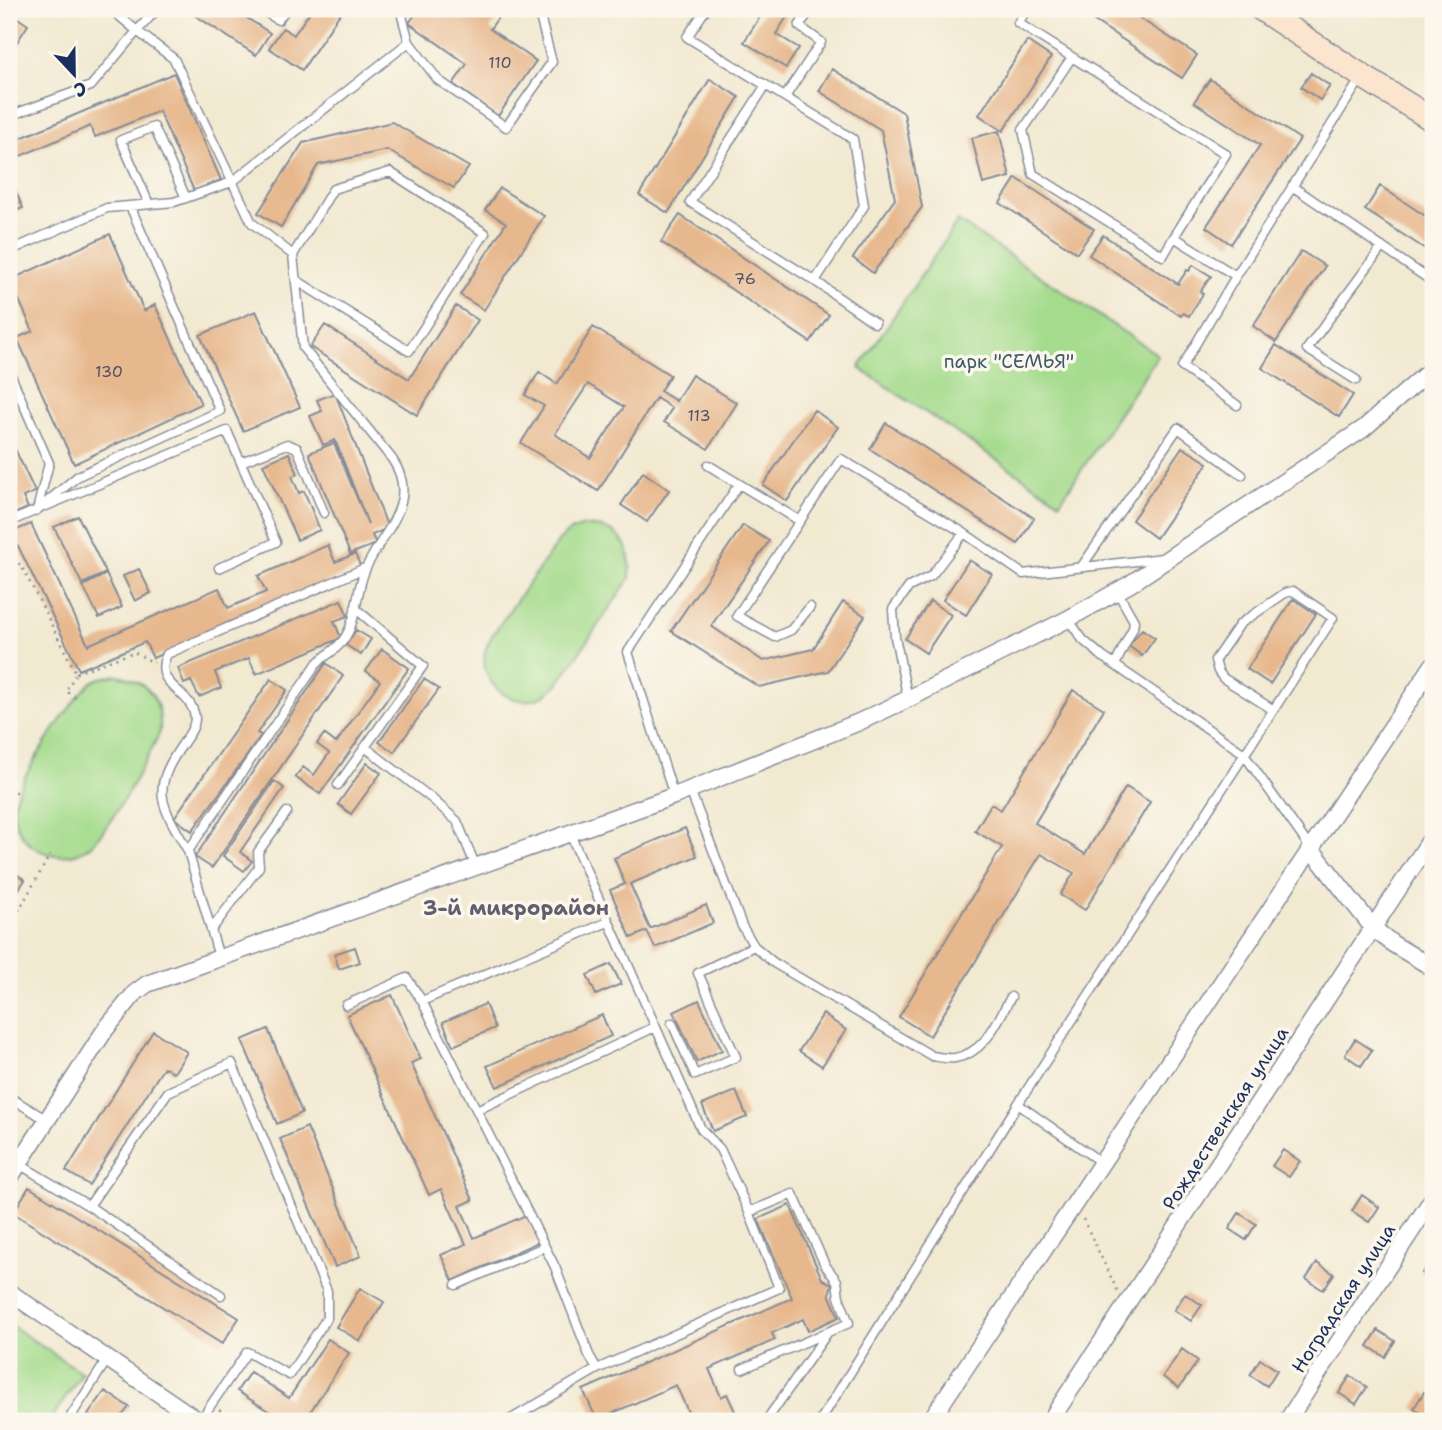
<svg xmlns="http://www.w3.org/2000/svg" width="1442" height="1430" viewBox="0 0 1442 1430" font-family="'Shantell Sans',sans-serif">
  <style>
    .green { fill: #a4db8c; stroke: #608575; stroke-width: 2 }
    .building { fill: #e7b88d; fill-rule: evenodd }
    .lines { fill: none; stroke-linecap: round; stroke-linejoin: round }
    .service-casing { stroke: #868c98; stroke-width: 11 }
    .minor-casing { stroke: #868c98; stroke-width: 19 }
    .secondary-casing { stroke: #868c98; stroke-width: 26 }
    .path { stroke: #868c98; stroke-width: 2.5; stroke-dasharray: 2 5; stroke-linecap: butt }
    .service { stroke: #fff; stroke-width: 8 }
    .minor { stroke: #fff; stroke-width: 16 }
    .secondary { stroke: #fce5cf; stroke-width: 23 }
    .labels { text-anchor: middle; stroke-width: 7; stroke-linejoin: round; paint-order: stroke }
    .number-label { font-size: 16px; fill: #4e516a }
    .park-label { font-size: 19px; fill: #3d5a6a; stroke: #fbf7ec }
    .street-label { font-size: 19px; fill: #1b2f5e; stroke: #fbf7ec }
    .neighbourhood-label { font-size: 21px; font-weight: bold; fill: #625f6e; stroke: #fbf7ec }
  </style>
  <rect width="100%" height="100%" fill="#fbf7ec"/>
  <filter id="ink" filterUnits="userSpaceOnUse"><feTurbulence type="fractalNoise" baseFrequency=".0143" numOctaves="2"/><feDisplacementMap in="SourceGraphic" scale="14" xChannelSelector="R" yChannelSelector="G"/><feConvolveMatrix kernelMatrix="1 2 1 2 8 2 1 2 1" color-interpolation-filters="sRGB"/></filter>
  <filter id="wash" filterUnits="userSpaceOnUse"><feTurbulence type="fractalNoise" baseFrequency=".00686" numOctaves="4" result="noise"/><feDisplacementMap in="SourceGraphic" scale="28" xChannelSelector="R" yChannelSelector="G"/><feGaussianBlur stdDeviation="1.57" result="paint"/><feColorMatrix in="noise" values="0 0 0 0 0 0 0 0 0 0 0 0 0 0 0 0 0 1.4 0 .05"/><feComposite in="paint" operator="in"/></filter>
  <g filter="url(#wash)">
    <rect width="100%" height="100%" fill="#f2e9d1"/>
    <path class="green" d="M958 221 1158 355 1060 502 859 368Z
      M584 526C620 526 632 544 630 578L558 684C549 692 542 699 530 700 504 704 479 678 485 652 486 647 489 642 491 637L558 542 568 532Z
      M118 675C150 682 162 700 160 732 148 758 110 829 90 846 75 859 52 858 35 848 23 841 13 823 13 808 15 784 73 697 92 682 99 677 109 676 118 675Z
      M9 1324 82 1373 50 1421H9Z"/>
    <g id="blocks">
      <path class="building" d="M197 9H233L270 33 256 55 193 14Z
        M312 9H343L302 70 269 48 283 28 294 35Z
        M419 9H504L490 29 536 61 498 116 453 84 467 64 409 23Z
        M765 9H792L776 34 799 48 786 68 744 42Z
        M1076 9H1125L1197 55 1182 78Z
        M9 12 28 25 15 45 9 41Z
        M1027 41 1051 57 1003 131 979 115Z
        M832 69 904 113 922 207 873 273 853 258 895 199 881 130 819 91Z
        M174 73 221 180 194 191 159 111 95 137 90 126 9 161V143Z
        M1311 73 1330 86 1320 100 1301 87Z
        M710 79 739 97 668 213 639 195Z
        M1210 79 1300 139 1231 244 1206 227 1260 145 1194 102Z
        M392 122 469 167 454 188 387 150 318 165 281 227 258 213 303 143Z
        M999 131 1010 177 983 184 972 138Z
        M9 176 23 208 9 214Z
        M1016 178 1094 229 1077 253 1000 203Z
        M1380 186 1433 221V254L1365 210Z
        M500 188 544 216 484 310 460 295 506 223 485 210Z
        M680 215 829 315 810 342 661 242Z
        M110 234 144 311 155 305 201 404 74 464 17 338 33 331 10 280Z
        M1103 235 1178 284 1187 270 1189 271 1193 265 1211 276 1200 292 1203 294 1189 316 1183 313 1181 316 1089 255Z
        M1301 251 1325 266 1276 342 1253 326Z
        M456 306 478 320 417 415 310 347 325 325 409 379Z
        M256 311 300 407 243 431 200 335Z
        M593 327 670 375 660 391 676 401 692 375 737 403 708 449 664 422 672 408 656 398 598 491 521 443 544 406 525 395 539 372 557 384ZM588 384 624 407 590 458 555 434Z
        M1276 345 1353 395 1339 417 1262 368Z
        M335 393 388 528 372 535 376 544 350 554 309 453 334 443 368 524 335 440 323 445 310 416 322 411 317 400Z
        M814 410 838 427 787 501 763 485Z
        M886 423 1034 518 1018 544 870 449Z
        M9 436 35 492 23 497 28 508 9 516Z
        M1182 447 1208 463 1156 538 1132 520Z
        M289 453 298 474 292 476 299 493 304 491 320 530 297 540 263 464Z
        M643 472 669 490 647 522 621 505Z
        M78 516 106 573 82 584 54 527Z
        M31 524 88 645 219 588 228 608 266 592 258 576 328 545 335 562 355 554 361 567 153 658 145 642 79 670 18 546 15 547 9 533Z
        M743 525 769 541 711 626 763 661 813 649 843 602 865 616 828 671 759 687 671 631Z
        M969 560 992 574 966 615 943 600Z
        M139 569 151 593 135 601 123 576Z
        M106 574 122 607 99 618 83 586Z
        M1293 599 1316 614 1270 684 1247 669Z
        M341 600 348 616 334 621 341 638 256 674 249 658 215 672 221 688 199 697 191 681 184 684 178 668Z
        M930 601 951 615 926 653 905 639Z
        M1142 629 1155 638 1142 656 1129 646Z
        M356 630 371 639 361 655 346 645Z
        M382 649 409 668 320 794 295 777 303 767 314 775 329 753 317 744 324 734 336 743 380 681 366 671Z
        M326 663 343 676 212 868 195 857Z
        M271 679 287 690 257 733 261 735 248 754 192 831 174 818Z
        M424 679 439 689 394 752 379 742Z
        M1073 690 1104 709 1035 823 1085 854 1126 787 1150 802 1085 910 1060 895 1074 873 1041 854 930 1036 899 1017 1002 847 975 831 991 804 1001 810Z
        M367 763 381 773 351 814 338 804Z
        M274 781 284 788 240 852 252 861 244 871 223 856Z
        M685 828 697 856 630 884 650 929 706 905 713 923 655 948 647 931 631 938 610 890 625 884 614 858Z
        M9 869 25 880 9 903Z
        M355 947 360 962 339 969 334 954Z
        M611 964 621 984 596 995 587 975Z
        M392 995 421 1059 411 1063 473 1200 460 1206 474 1238 526 1215 538 1242 453 1281 441 1255 466 1244 441 1189 429 1195 347 1015Z
        M699 1000 722 1050 697 1062 674 1012Z
        M485 1004 495 1028 453 1046 443 1022Z
        M823 1014 846 1030 822 1066 799 1051Z
        M602 1015 611 1036 497 1087 487 1066Z
        M268 1029 302 1113 277 1124 242 1040Z
        M153 1031 187 1052 174 1073 164 1067 89 1185 66 1171Z
        M1355 1039 1372 1050 1361 1066 1345 1055Z
        M736 1091 747 1117 713 1131 702 1105Z
        M307 1127 361 1256 335 1267 280 1139Z
        M1283 1150 1300 1161 1289 1177 1272 1166Z
        M29 1187 239 1318 222 1344 13 1213Z
        M1362 1195 1379 1207 1369 1222 1352 1211Z
        M790 1205 822 1279 832 1284 829 1294 839 1317 808 1331 803 1319 772 1333 775 1340 709 1369 721 1397 727 1394 735 1411 712 1421H686L684 1417 689 1414 676 1385 597 1420 583 1390 792 1298 758 1219Z
        M1239 1213 1256 1224 1246 1240 1229 1229Z
        M1433 1256V1281L1422 1273Z
        M1317 1263 1334 1274 1323 1290 1306 1279Z
        M360 1288 384 1302 360 1341 336 1327Z
        M1185 1294 1202 1305 1191 1321 1174 1310Z
        M1378 1330 1395 1341 1385 1357 1368 1346Z
        M328 1339 349 1353 304 1421H284L237 1391 250 1372 289 1398Z
        M1182 1349 1198 1361 1179 1388 1163 1377Z
        M1260 1359 1277 1370 1267 1386 1250 1375Z
        M1350 1376 1367 1387 1356 1404 1339 1393Z
        M105 1391 129 1407 121 1417 128 1421H97L88 1415Z
        M1424 1392 1433 1398V1415L1431 1419 1414 1408Z"/>
    </g>
  </g>
  <g filter="url(#ink)">
    <use href="#blocks" fill-opacity="0" stroke="#868c98" stroke-width="2"/>
    <g class="lines">
      <g class="service-casing">
        <path id="service" d="M111 9 137 31 157 9
          M261 9 278 20 286 9
          M406 9 402 16 409 42 438 80 506 127 552 62 538 9
          M706 9 687 37 853 139 864 206 815 281 690 202 766 85
          M1027 9 1018 23 1226 154 1174 237 1236 276 1361 78
          M1072 57 1023 130 1033 174 1163 256 1174 237
          M785 97 821 42 799 26 811 9
          M9 116 91 86 137 31 174 59 252 223 293 255 303 348 392 459C421 501 383 531 366 568 356 589 358 616 346 636 340 647 328 654 318 662L188 851 219 957
          M1292 186 1433 282
          M149 204 121 140 154 127 186 198
          M9 251 107 208 174 202 232 182 409 42
          M293 255 333 189 390 172 485 233 409 351 296 280
          M1236 276 1182 367 1237 405
          M815 281 875 323
          M9 371 49 463 37 510 9 522
          M1356 380 1307 349 1382 247
          M241 462 287 444 297 448 324 513
          M708 465 800 521
          M46 506 227 431 276 542 219 568
          M37 510 78 476 220 411 130 206
          M1082 566 1178 428 1242 475
          M810 607 791 630 775 637 737 616 841 459 964 533 1023 574 1163 558
          M1068 619 1083 640 1103 657 1243 753 1311 849
          M1115 665 1133 628 1134 621 1117 591
          M908 699 895 637 893 609 909 587 931 576 964 533
          M365 747 431 798 457 821 476 867
          M338 785 423 666 355 608
          M690 790 742 926 754 946 774 963 932 1056C939 1057 948 1059 955 1058 986 1053 997 1021 1011 997
          M674 796 628 652 739 484
          M570 834 701 1129 720 1149 749 1212 793 1194 825 1265 837 1281 839 1297 849 1323 742 1369
          M188 851C161 803 149 792 184 742 189 735 195 727 195 718 192 688 151 687 167 654L365 568
          M211 930 259 867 258 852 287 812
          M422 1001 608 922
          M346 1005 407 978 422 1001 555 1267 589 1355 597 1369 508 1421
          M672 1023 695 1075 736 1057 698 973 754 946
          M9 1097 47 1120
          M477 1110 655 1027
          M1102 1163 1018 1104 1333 618 1293 591 1285 593 1240 624 1215 660 1218 671 1223 678 1272 709
          M19 1164 89 1206 221 1295
          M89 1206 168 1092 232 1063 327 1291V1318L289 1375 247 1352 200 1421
          M456 1285 544 1247
          M597 1369 779 1288 749 1212
          M79 1421 71 1416 107 1360
          M766 1421 828 1332
          M820 1421 1018 1104"/>
      </g>
      <g class="minor-casing">
        <path id="minor" d="M1311 849 1374 929 1393 944 1433 968
          M9 1179 105 1030 135 993 147 984 674 796 859 722 908 699 1068 619 1130 584 1363 429 1433 368
          M9 1292 199 1421
          M930 1421 1433 665
          M1050 1421 1433 836
          M1287 1421 1433 1198"/>
      </g>
      <g class="secondary-casing">
        <path id="secondary" d="M1261 9 1362 76 1433 120"/>
      </g>
      <path class="path" d="M9 553 22 567 76 673 66 691 76 698
        M76 673 134 652 154 663
        M9 787 17 793
        M9 921 19 910 50 855
        M1083 1219 1118 1292
        M219 1410 237 1421"/>
      <use href="#service" class="service"/>
      <use href="#minor" class="minor"/>
      <use href="#secondary" class="secondary"/>
    </g>
  </g>
  <g class="labels">
    <g class="number-label">
      <text x="500" y="68">110</text>
      <text x="745" y="284">76</text>
      <text x="109" y="377">130</text>
      <text x="699" y="421">113</text>
    </g>
    <g class="park-label">
      <text x="1009" y="368">парк "СЕМЬЯ"</text>
    </g>
    <g class="street-label">
      <text transform="translate(1225 1118) rotate(-57)" y="7">Рождественская улица</text>
      <text transform="translate(1343 1298) rotate(-57)" y="7">Ноградская улица</text>
    </g>
    <g class="neighbourhood-label">
      <text x="516" y="915">3-й микрорайон</text>
    </g>
  </g>
  <rect width="1442" height="1430" fill="none" stroke="#fbf7ec" stroke-width="35"/>
  <g transform="translate(74 74) rotate(158)" stroke="#fbf7ec" stroke-width="5" paint-order="stroke">
  <path d="M0-5L12 26L0 18L-12 26Z" fill="#1b2f5e"/>
  <text y="-10" font-size="19" font-weight="bold" text-anchor="middle" fill="#1b2f5e">С</text>
  </g>
</svg>
